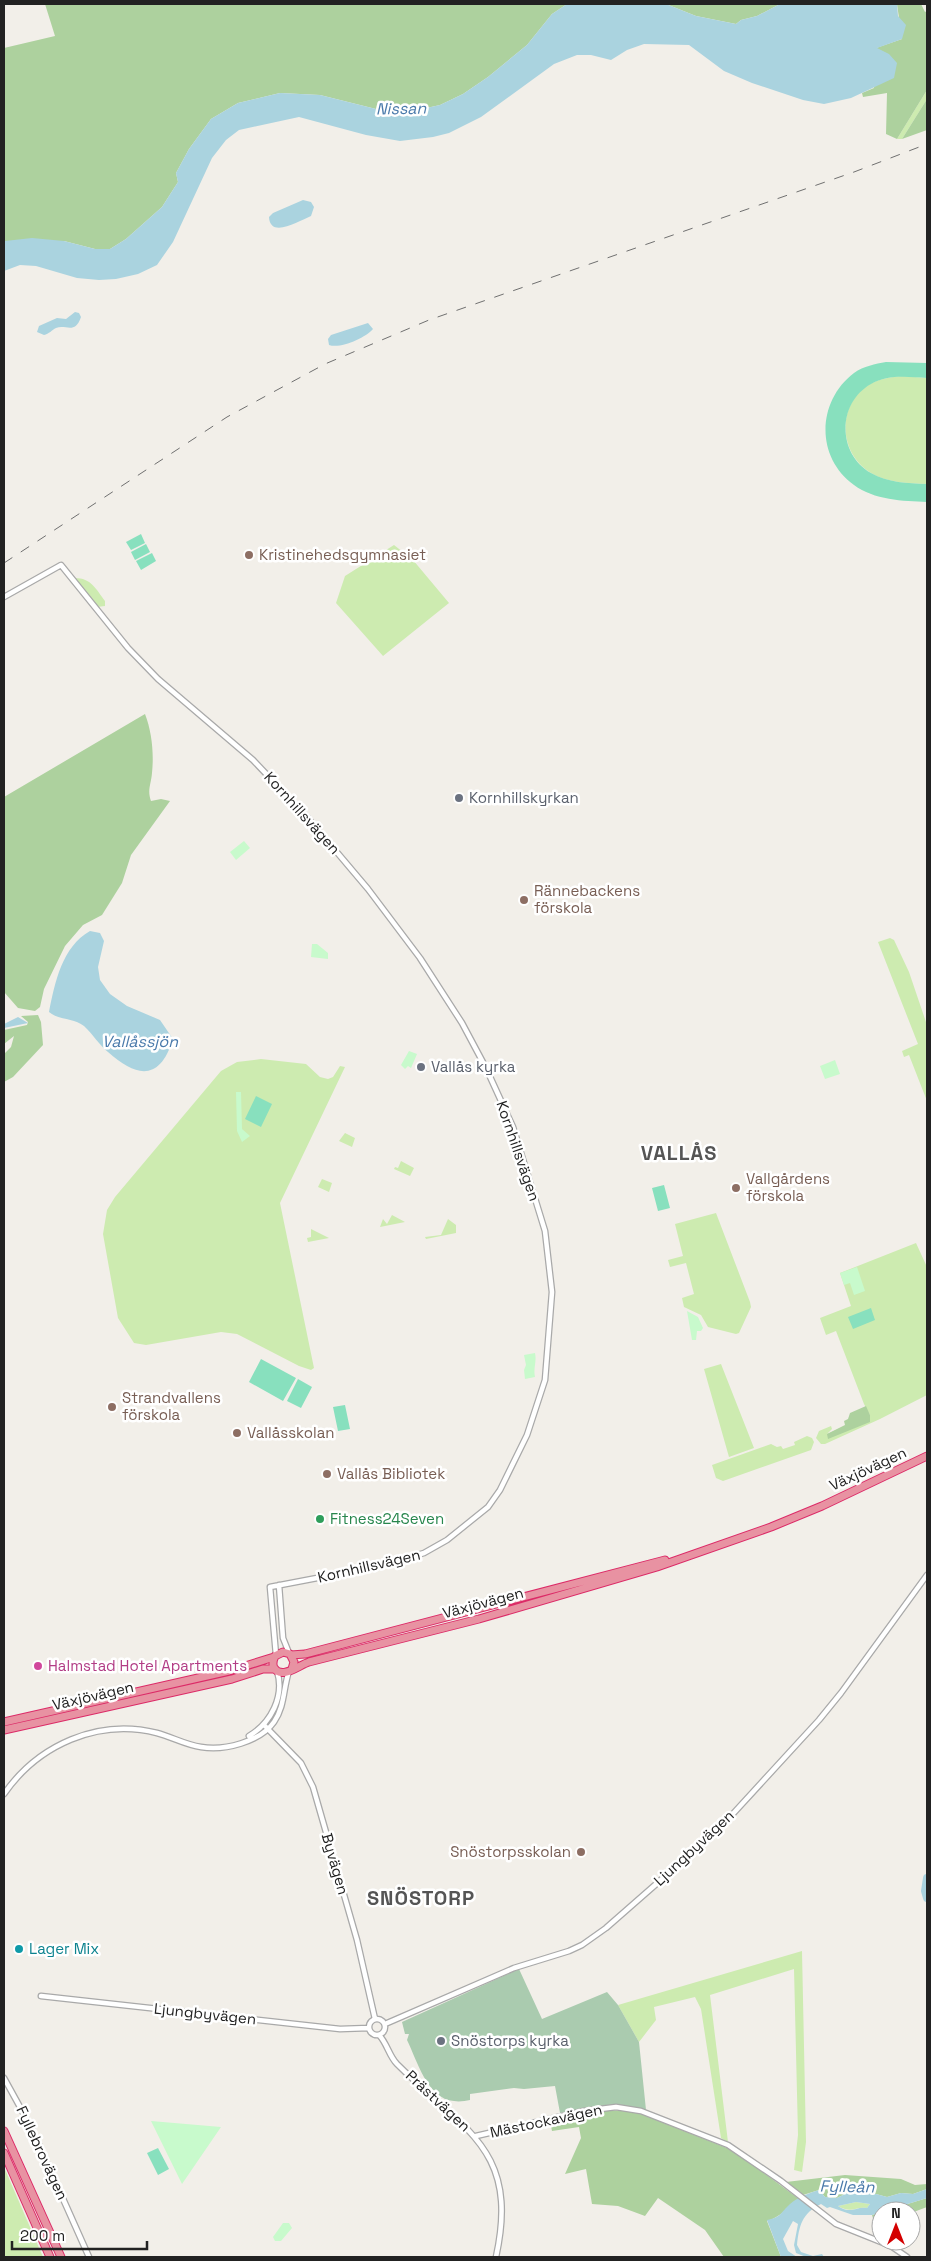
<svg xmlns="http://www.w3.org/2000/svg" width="931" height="2261" viewBox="0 0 931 2261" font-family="'Space Grotesk',sans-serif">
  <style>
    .grass { fill: #cdebb0 }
    .forest { fill: #add19e }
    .cemetery { fill: #aacbaf }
    .park { fill: #c8facc }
    .pitch { fill: #88e0be }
    .water { fill: #aad3df; fill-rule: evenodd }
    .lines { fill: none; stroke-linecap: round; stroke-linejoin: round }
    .river { stroke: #aad3df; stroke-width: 8 }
    .minor-casing { stroke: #a9a9a9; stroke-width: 7 }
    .highway-casing { stroke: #dc2a67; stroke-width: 9 }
    .minor { stroke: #fff; stroke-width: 4.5 }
    .highway { stroke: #e892a2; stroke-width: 7 }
    .rail { stroke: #707070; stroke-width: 1; stroke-dasharray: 10 10; stroke-linecap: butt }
    .education-dot { fill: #8d6e63; stroke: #fff; stroke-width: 2 }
    .worship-dot { fill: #6b7280; stroke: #fff; stroke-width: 2 }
    .leisure-dot { fill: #2e9e5b; stroke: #fff; stroke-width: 2 }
    .hotel-dot { fill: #d1479c; stroke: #fff; stroke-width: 2 }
    .culture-dot { fill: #0f9aa8; stroke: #fff; stroke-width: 2 }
    .labels { text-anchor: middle; stroke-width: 5; stroke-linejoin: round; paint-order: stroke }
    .education-label { font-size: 15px; fill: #785e54; stroke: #fff; text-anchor: start }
    .worship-label { font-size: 15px; fill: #5b616d; stroke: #fff; text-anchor: start }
    .street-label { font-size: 15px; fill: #222; stroke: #fff }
    .leisure-label { font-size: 15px; fill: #27864d; stroke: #fff; text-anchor: start }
    .hotel-label { font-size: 15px; fill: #b23c85; stroke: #fff; text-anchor: start }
    .culture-label { font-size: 15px; fill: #0d838f; stroke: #fff; text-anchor: start }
    .water-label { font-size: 16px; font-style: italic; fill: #4a7aab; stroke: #fff }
    .district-label { font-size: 20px; font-weight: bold; letter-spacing: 1px; fill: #555; stroke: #fff }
  </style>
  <rect width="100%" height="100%" fill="#f2efe9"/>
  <path class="grass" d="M927 90V99L902 139H897Z
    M902 376 927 378V484C908 483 887 483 871 473 839 454 836 406 868 385 878 379 890 377 902 376Z
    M394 545 413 560 449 603 383 656 336 603 345 576Z
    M75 578C91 578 96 589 105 601V606L97 607Z
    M890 938 894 940 909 972 927 1025V1101L909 1055 904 1057 902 1051 918 1044 878 942Z
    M261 1059 306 1064 320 1077 328 1079 333 1077 340 1066 345 1067 280 1203 314 1368 311 1370 299 1366 237 1334 221 1332 146 1345 134 1343 118 1318 103 1234 107 1210 115 1197 221 1071 237 1062Z
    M345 1133 355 1138 352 1147 339 1141Z
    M401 1161 414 1168 410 1176 394 1169 395 1167 398 1168Z
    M322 1179 332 1183 329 1192 318 1187Z
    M716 1213 750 1302 751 1307 739 1333 736 1334 708 1327 701 1315 684 1307 682 1298 694 1294 686 1263 670 1267 668 1260 683 1256 675 1224Z
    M392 1215 405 1222 380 1227 383 1219 387 1224Z
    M448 1219 456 1225V1233L426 1239 425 1237 441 1235Z
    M311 1229 329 1238 308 1242 307 1238 311 1237Z
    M916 1243 927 1267V1395L880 1419 825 1444H821L816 1438 819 1431 831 1426 832 1429 827 1434 870 1415 864 1404 836 1331 826 1335 820 1318 851 1306 840 1273Z
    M721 1364 754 1448 729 1457 704 1369Z
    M807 1436 812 1438 814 1442 811 1450 723 1481 716 1478 712 1465 771 1444 777 1447 781 1446 783 1449 795 1445 794 1442Z
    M802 1951 806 2142 802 2172 794 2170 798 2135 794 1969 710 1995 728 2142 721 2138 701 2009 695 1997 654 2007 656 2020 639 2042 618 2005Z
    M4 2167 43 2257H4Z
    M856 2202 870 2204 867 2208C856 2206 851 2214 838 2206Z"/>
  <path class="forest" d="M45 4H567L552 14 527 45 488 77 463 94 440 105 413 111 388 112 320 95 280 93 238 103 211 119 189 149 176 173 178 182 162 207 126 239 110 249H95L64 241 4 242V48L55 36Z
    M666 4H780L757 16 741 20 736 24 696 16Z
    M897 4H921L925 12 927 11V90L897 139 886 134 887 93 863 97 862 93 874 88 876 48 902 39Z
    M927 99V130L902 139Z
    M145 714C152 732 154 754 152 773 151 785 147 790 151 801L161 799 170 801 131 855 122 883 102 915 83 925 65 946 44 989 40 1007 35 1011 18 1008 4 992V797Z
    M38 1015 41 1022 43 1045 13 1077 4 1082V1054L11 1047 14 1036 4 1044V1030L27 1025 28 1022 21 1016Z
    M866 1406 870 1415V1422L828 1439 827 1434 845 1425 844 1421 848 1419 850 1413Z
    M602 2110 629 2111 641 2114 727 2148 752 2164 799 2199C787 2206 782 2217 767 2221L781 2257H724L705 2230 658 2198 645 2216 618 2206 592 2204 586 2169 565 2174 581 2138 579 2127 552 2131 550 2121Z
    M845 2175 901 2179 915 2185 927 2184V2189L913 2194 901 2193 887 2197 876 2194 847 2193 837 2198 825 2197 819 2190 803 2195 786 2182Z
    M927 2198V2207L911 2213 881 2211V2223L875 2225 872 2215Z"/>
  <path class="cemetery" d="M519 1969 542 2019 607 1992 618 2005 639 2042 646 2110C616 2104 590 2108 560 2113L555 2086 524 2089 514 2088 470 2094V2100C465 2101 459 2102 454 2101 427 2099 417 2060 407 2040L409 2034H405L402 2022Z"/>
  <path class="park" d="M244 841 250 848 236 860 230 852Z
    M312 944H317L328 953V959L311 957Z
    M409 1051 417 1054 411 1068 408 1066 405 1069 401 1065Z
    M835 1060 840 1074 825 1079 820 1066Z
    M236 1092H241L242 1129 250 1136 242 1142 237 1131Z
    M857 1267 865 1291 854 1295 850 1283 844 1285 840 1273Z
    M687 1311 698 1317 703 1328 701 1331H697L696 1340H692Z
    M535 1353C537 1362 533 1368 535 1377L525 1379 524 1370 526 1365 524 1355Z
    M151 2121 221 2127 182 2184Z
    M283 2223H289L292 2228 281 2241H275L273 2237Z"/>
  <path class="pitch" d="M886 362 927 363V378C908 377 888 374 871 384 837 403 837 454 871 473 888 483 908 483 927 484V502C903 501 874 500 854 485 815 457 817 401 854 373 864 366 875 364 886 362Z
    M141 534 145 543 131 550 126 542Z
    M146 544 150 552 135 560 131 552Z
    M152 553 156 561 141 570 136 561Z
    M256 1096 272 1104 261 1127 245 1119Z
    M664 1185 670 1208 658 1211 652 1188Z
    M871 1308 875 1320 853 1329 848 1317Z
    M261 1359 296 1378 283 1401 249 1382Z
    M298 1379 312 1387 301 1408 287 1401Z
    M345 1405 350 1429 338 1431 333 1407Z
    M158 2148 169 2169 158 2175 147 2153Z"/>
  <path class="water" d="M567 4H666L696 16 736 24 741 20 757 16 780 4H897L898 16 906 25 902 39 877 48 889 54 897 63 894 78 851 98 824 104 803 100 752 83 724 71 689 45 644 44 627 50 611 60 591 55H577L554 64 481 117 449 133 433 137 400 141 366 135 299 117 239 130 226 140 212 158 173 242 157 265 138 274 116 279 99 280 77 278 36 266 20 265 4 271 5 241 32 238 64 241 95 249H110L126 239 162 207 178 182 176 173 189 149 211 119 238 103 280 93 320 95 388 112 413 111 440 105 463 94 488 77 527 45 552 14Z
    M303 200 311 202 314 207 311 216C299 221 270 239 269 217L273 213Z
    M75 312 79 313 81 317C75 335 66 324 56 328 52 330 49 334 44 335L37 332 39 326 57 318 66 319Z
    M368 323 373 329C365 338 341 349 329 345L328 339 331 335Z
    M90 931 100 933 104 941 98 967 100 980 110 994 127 1006 160 1020 173 1039C160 1081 137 1078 108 1052 99 1045 93 1034 84 1026 74 1018 58 1020 49 1012 55 982 62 947 90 931Z
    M18 1017 28 1023 4 1028V1024Z
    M927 2189V2198L872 2215H853L830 2207 827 2208 821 2204C802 2213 799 2226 797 2245L801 2252 813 2256 822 2254 824 2257H806L796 2253 794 2245 798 2224 793 2221 783 2239 788 2251 797 2257H781L767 2220C782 2217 780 2213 790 2204 798 2197 809 2193 819 2190L825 2197 837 2198 847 2193 876 2194 887 2197 901 2193 913 2194ZM856 2202 870 2204 867 2208C856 2206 851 2215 838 2206Z"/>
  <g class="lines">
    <path class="river" d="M927 1878 925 1891 927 1898"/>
    <g class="minor-casing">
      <path id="minor" d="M4 597 61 565 128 648 158 679 253 760 308 818 368 889 420 958 462 1023 486 1068 513 1127 545 1231 552 1292 545 1380 527 1435 500 1490 488 1507 447 1540 424 1553 380 1566 270 1587 276 1655
        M279 1585 283 1638 289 1653
        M264 1725 301 1763 313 1787 357 1940 375 2019
        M249 1736C271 1723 285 1696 277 1671
        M4 1794C38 1745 98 1718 157 1733 172 1737 186 1745 201 1747 224 1751 260 1742 274 1722 285 1706 283 1689 289 1671
        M41 1996 340 2029 369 2028
        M369 2027a8 8 0 1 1 16 0a8 8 0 1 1-16 0Z
        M385 2024 514 1968 569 1951 582 1945 606 1928 719 1829 819 1720 841 1693 927 1575
        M379 2035C387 2043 389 2056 397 2064 463 2130 520 2148 496 2257
        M4 2078 31 2127 89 2257
        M476 2136 584 2111 616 2107 641 2111 728 2145 781 2181 836 2224 891 2246 907 2257"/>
    </g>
    <g class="highway-casing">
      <path id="highway" d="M291 1655 305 1654 665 1560
        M292 1669 294 1662 290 1654 283 1652 275 1656C273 1660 272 1664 274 1668 282 1680 299 1665 309 1662L479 1619 657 1567 771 1527 822 1506 927 1456
        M4 1722 229 1671 274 1657
        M4 1730 232 1679 263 1669H275
        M4 2131 61 2257
        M4 2153 50 2257"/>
    </g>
    <use href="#minor" class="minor"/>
    <use href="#highway" class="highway"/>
    <path class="rail" d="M4 563 227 417 325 364 429 320 854 172 927 144"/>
  </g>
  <g class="education-dot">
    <circle cx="249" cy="555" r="5"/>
    <circle cx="524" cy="900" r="5"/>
    <circle cx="736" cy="1188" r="5"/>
    <circle cx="112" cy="1407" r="5"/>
    <circle cx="237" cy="1433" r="5"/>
    <circle cx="327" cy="1474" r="5"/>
    <circle cx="581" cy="1852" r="5"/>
  </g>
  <g class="worship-dot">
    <circle cx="459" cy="798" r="5"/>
    <circle cx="421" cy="1067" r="5"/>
    <circle cx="441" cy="2041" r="5"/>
  </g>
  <circle class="leisure-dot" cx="320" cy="1519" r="5"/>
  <circle class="hotel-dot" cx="38" cy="1666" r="5"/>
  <circle class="culture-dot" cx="19" cy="1949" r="5"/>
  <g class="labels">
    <g class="education-label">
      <text x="259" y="560">Kristinehedsgymnasiet</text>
      <text x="534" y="896">Rännebackens<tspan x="534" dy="17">förskola</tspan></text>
      <text x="746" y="1184">Vallgårdens<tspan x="746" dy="17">förskola</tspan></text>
      <text x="122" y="1403">Strandvallens<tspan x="122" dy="17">förskola</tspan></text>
      <text x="247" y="1438">Vallåsskolan</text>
      <text x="337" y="1479">Vallås Bibliotek</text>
      <text x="571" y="1857" text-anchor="end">Snöstorpsskolan</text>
    </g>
    <g class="worship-label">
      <text x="469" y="803">Kornhillskyrkan</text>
      <text x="431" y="1072">Vallås kyrka</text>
      <text x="451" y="2046">Snöstorps kyrka</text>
    </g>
    <g class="street-label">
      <text transform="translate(302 813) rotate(48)" y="5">Kornhillsvägen</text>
      <text transform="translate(518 1151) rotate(71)" y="5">Kornhillsvägen</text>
      <text transform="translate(868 1469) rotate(-25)" y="5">Växjövägen</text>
      <text transform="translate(369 1566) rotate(-13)" y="5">Kornhillsvägen</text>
      <text transform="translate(483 1603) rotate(-15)" y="5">Växjövägen</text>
      <text transform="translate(93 1696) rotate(-13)" y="5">Växjövägen</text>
      <text transform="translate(694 1848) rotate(-43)" y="5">Ljungbyvägen</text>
      <text transform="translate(335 1864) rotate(74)" y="5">Byvägen</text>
      <text transform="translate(205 2014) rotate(6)" y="5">Ljungbyvägen</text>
      <text transform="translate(438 2101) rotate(43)" y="5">Prästvägen</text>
      <text transform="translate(546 2121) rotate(-12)" y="5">Mästockavägen</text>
      <text transform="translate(42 2153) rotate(65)" y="5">Fyllebrovägen</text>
    </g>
    <g class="leisure-label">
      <text x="330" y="1524">Fitness24Seven</text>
    </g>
    <g class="hotel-label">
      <text x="48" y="1671">Halmstad Hotel Apartments</text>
    </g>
    <g class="culture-label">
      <text x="29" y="1954">Lager Mix</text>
    </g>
    <g class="water-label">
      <text transform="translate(401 108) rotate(-1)" y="6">Nissan</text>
      <text x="140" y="1047">Vallåssjön</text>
      <text transform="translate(847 2186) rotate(1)" y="6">Fylleån</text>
    </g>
    <g class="district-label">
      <text x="679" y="1160">VALLÅS</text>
      <text x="421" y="1905">SNÖSTORP</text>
    </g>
  </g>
  <rect width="931" height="2261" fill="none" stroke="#222222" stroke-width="10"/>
  <g transform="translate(896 2226)"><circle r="24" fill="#ffffff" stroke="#a7a7a7"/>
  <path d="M0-4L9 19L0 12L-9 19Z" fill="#d40000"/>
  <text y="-8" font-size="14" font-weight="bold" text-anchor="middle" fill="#222222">N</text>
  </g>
  <path d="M12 2241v8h135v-8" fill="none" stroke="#222222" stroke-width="2.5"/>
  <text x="20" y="2241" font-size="15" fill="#222222" stroke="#ffffff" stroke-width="4" paint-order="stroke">200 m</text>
</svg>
